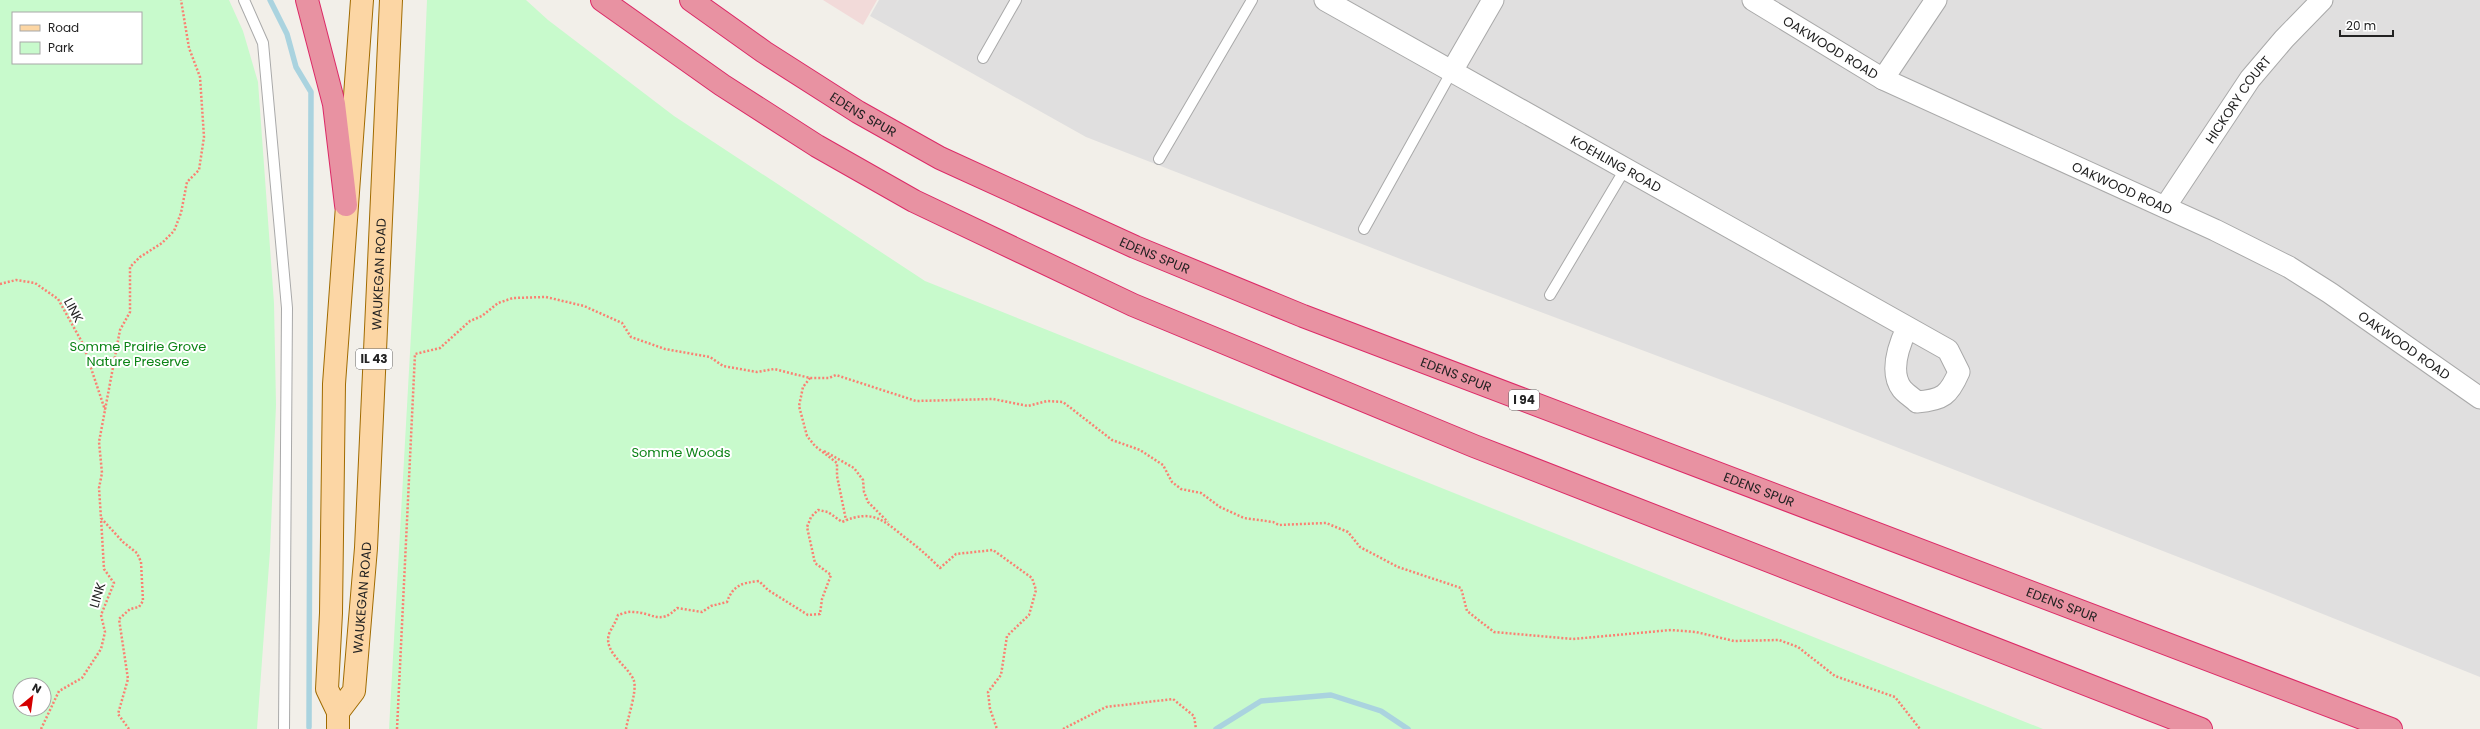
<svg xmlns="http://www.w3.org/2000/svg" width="2480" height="729" viewBox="0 0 2480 729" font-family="Poppins,sans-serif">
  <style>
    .residential { fill: #e0dfdf }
    .commercial { fill: #f2dad9 }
    .park { fill: #c8facc; fill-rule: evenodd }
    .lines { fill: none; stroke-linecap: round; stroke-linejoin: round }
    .stream { stroke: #aad3df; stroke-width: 5.5 }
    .lane-casing { stroke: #a9a9a9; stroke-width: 12 }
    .street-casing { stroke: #a9a9a9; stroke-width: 23 }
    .primary-casing { stroke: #a06b00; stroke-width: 24 }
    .highway-casing { stroke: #dc2a67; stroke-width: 24 }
    .path { stroke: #fa8072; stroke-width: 2.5; stroke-dasharray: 2 2; stroke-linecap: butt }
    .lane { stroke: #fff; stroke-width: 10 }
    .street { stroke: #fff; stroke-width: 21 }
    .primary { stroke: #fcd6a4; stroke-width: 22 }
    .highway { stroke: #e892a2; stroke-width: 22 }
    .labels { text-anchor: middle; stroke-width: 4; stroke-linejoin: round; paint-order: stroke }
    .shield { fill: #fff; stroke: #646464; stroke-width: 1 }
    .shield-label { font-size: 12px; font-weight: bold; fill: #222 }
    .street-label { font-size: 13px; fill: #222; stroke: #fff }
    .park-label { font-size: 13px; fill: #0c8416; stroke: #fff }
  </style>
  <rect width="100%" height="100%" fill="#f2efe9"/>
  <path class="residential" d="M879 0H2480V677L2263 590 1801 410 1416 265 1086 137 870 16Z"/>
  <path class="commercial" d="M823 0H877L863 25Z"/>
  <path class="park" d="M0 0H229L243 31 258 82 274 303 276 405 270 551 257 729H0ZM13 13H141V63H13ZM20 685H44V709H20Z
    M427 0H526L548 20 674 116 925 281 2043 729H389L419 191Z"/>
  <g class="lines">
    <path class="stream" d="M270 0 287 34 296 67 311 92 309 727
      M1216 729 1261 701 1331 695 1381 711 1408 729"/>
    <g class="lane-casing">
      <path id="lane" d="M244 0 263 43 287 308 284 729
        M983 58 1016 0
        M1159 159 1252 0
        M1364 229 1452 71
        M1550 295 1625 169"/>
    </g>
    <g class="street-casing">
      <g id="street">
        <path id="s1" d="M1325 0 1948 350 1959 372C1949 395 1943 400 1917 402 1913 398 1906 394 1902 389 1889 372 1899 345 1907 328"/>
        <path id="s2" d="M1753 0 1883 79 2215 230 2289 267 2330 293 2480 398"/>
        <path d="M1452 71 1493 0"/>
        <path d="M1883 79 1936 0"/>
        <path id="s3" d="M2165 207 2250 79 2284 39 2322 0"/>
      </g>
    </g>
    <g class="primary-casing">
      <g id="primary">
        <path id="s4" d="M338 712 354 691 366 548 391 0"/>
        <path d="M338 729V712L327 689 331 613 334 384 362 0"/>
      </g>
    </g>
    <g class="highway-casing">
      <g id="highway">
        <path d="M307 0 334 104 346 205"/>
        <path d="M602 0 722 85 817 146 914 201 1133 305 1474 446 2201 729"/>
        <path id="s5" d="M691 0 764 52 858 112 940 158 1135 247 1303 316 2391 729"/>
      </g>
    </g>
    <path class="path" d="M0 284 16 280 35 283 58 299 83 344 105 410
      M810 378 803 387 799 406 807 436 815 446 837 463V476L846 520
      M824 451 854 468 863 480 864 492 868 502 888 522
      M41 729 59 691 82 678 101 649 105 632 101 615 114 583 104 569 101 518
      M129 729 118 714 128 679 119 619 130 609 139 607 143 601 141 562 137 553 123 542 101 518 99 488 102 473 99 442 120 330 130 312V267L140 257 162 243 174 231 181 213 187 182 199 170 204 137 200 77 189 48 181 0
      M397 729 415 354 440 348 470 321 482 316 498 303 513 298 546 297 584 306 622 323 631 337 665 349 710 357 723 366 757 372 774 369 810 378H829L836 375 916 401 993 399 1028 406 1047 401 1063 402 1112 440 1140 450 1163 465 1172 482 1181 489 1201 493 1220 507 1244 518 1273 522 1279 525 1326 523 1348 532 1360 547 1398 567 1461 588 1467 611 1494 632 1573 639 1671 630 1696 632 1734 641 1779 640 1798 647 1835 676 1895 697 1920 729
      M626 729C628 717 637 691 634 681 629 666 603 653 609 634 612 627 616 622 618 615 622 614 628 611 633 612 652 612 660 626 677 608L702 612 711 606 727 602C733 585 742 583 759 581L768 590 808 615 820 614 822 599 831 575 815 563 807 527 811 517 818 510 828 512 842 522C873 508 884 521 907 539 919 548 929 557 940 568L956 554 993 550 1032 578 1036 590 1029 615 1007 636 1001 675 988 692 990 709 997 729
      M1063 729 1106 707 1173 699 1194 716 1196 729"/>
    <use href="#lane" class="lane"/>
    <use href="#street" class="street"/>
    <use href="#primary" class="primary"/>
    <use href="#highway" class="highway"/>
  </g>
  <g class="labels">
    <g class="shield">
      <rect x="356" y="349" width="36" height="20" rx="3"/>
      <rect x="1509" y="390" width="30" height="20" rx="3"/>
    </g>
    <g class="shield-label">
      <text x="374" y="363">IL 43</text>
      <text x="1524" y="404">I 94</text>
    </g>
    <g class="street-label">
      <text dy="5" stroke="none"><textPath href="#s2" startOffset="91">OAKWOOD ROAD</textPath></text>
      <text dy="5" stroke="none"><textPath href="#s3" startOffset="130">HICKORY COURT</textPath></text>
      <text dy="5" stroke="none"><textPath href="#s5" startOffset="207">EDENS SPUR</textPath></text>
      <text dy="5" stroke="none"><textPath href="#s1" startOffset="334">KOEHLING ROAD</textPath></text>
      <text dy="5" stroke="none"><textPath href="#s2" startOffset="415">OAKWOOD ROAD</textPath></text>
      <text dy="5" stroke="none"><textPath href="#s5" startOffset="531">EDENS SPUR</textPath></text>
      <text dy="5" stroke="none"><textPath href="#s4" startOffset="444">WAUKEGAN ROAD</textPath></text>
      <text transform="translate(74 310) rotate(62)" y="5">LINK</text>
      <text dy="5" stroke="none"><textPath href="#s2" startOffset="739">OAKWOOD ROAD</textPath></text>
      <text dy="5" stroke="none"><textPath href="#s5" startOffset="855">EDENS SPUR</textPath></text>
      <text dy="5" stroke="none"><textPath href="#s5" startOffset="1179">EDENS SPUR</textPath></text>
      <text transform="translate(97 595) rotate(-73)" y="5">LINK</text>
      <text dy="5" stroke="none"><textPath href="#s4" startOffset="120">WAUKEGAN ROAD</textPath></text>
      <text dy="5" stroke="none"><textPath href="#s5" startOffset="1503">EDENS SPUR</textPath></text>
    </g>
    <g class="park-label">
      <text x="138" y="351">Somme Prairie Grove<tspan x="138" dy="15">Nature Preserve</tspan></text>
      <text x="681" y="457">Somme Woods</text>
    </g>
  </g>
  <rect x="12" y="12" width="130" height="52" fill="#ffffff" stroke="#a7a7a7"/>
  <rect x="20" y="25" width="20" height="6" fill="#fcd6a4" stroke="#a7a7a7"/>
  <text x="48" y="32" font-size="12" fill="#222222">Road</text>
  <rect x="20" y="42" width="20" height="12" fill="#c8facc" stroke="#a7a7a7"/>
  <text x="48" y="52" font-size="12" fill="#222222">Park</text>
  <g transform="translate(32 697) rotate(29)"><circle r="19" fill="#ffffff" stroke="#a7a7a7"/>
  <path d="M0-3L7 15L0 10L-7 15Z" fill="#d40000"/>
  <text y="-6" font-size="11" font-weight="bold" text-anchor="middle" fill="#222222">N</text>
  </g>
  <path d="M2340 30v6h53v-6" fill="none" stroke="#222222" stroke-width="2"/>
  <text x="2346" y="30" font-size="12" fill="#222222" stroke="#ffffff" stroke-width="3" paint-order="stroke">20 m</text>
</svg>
